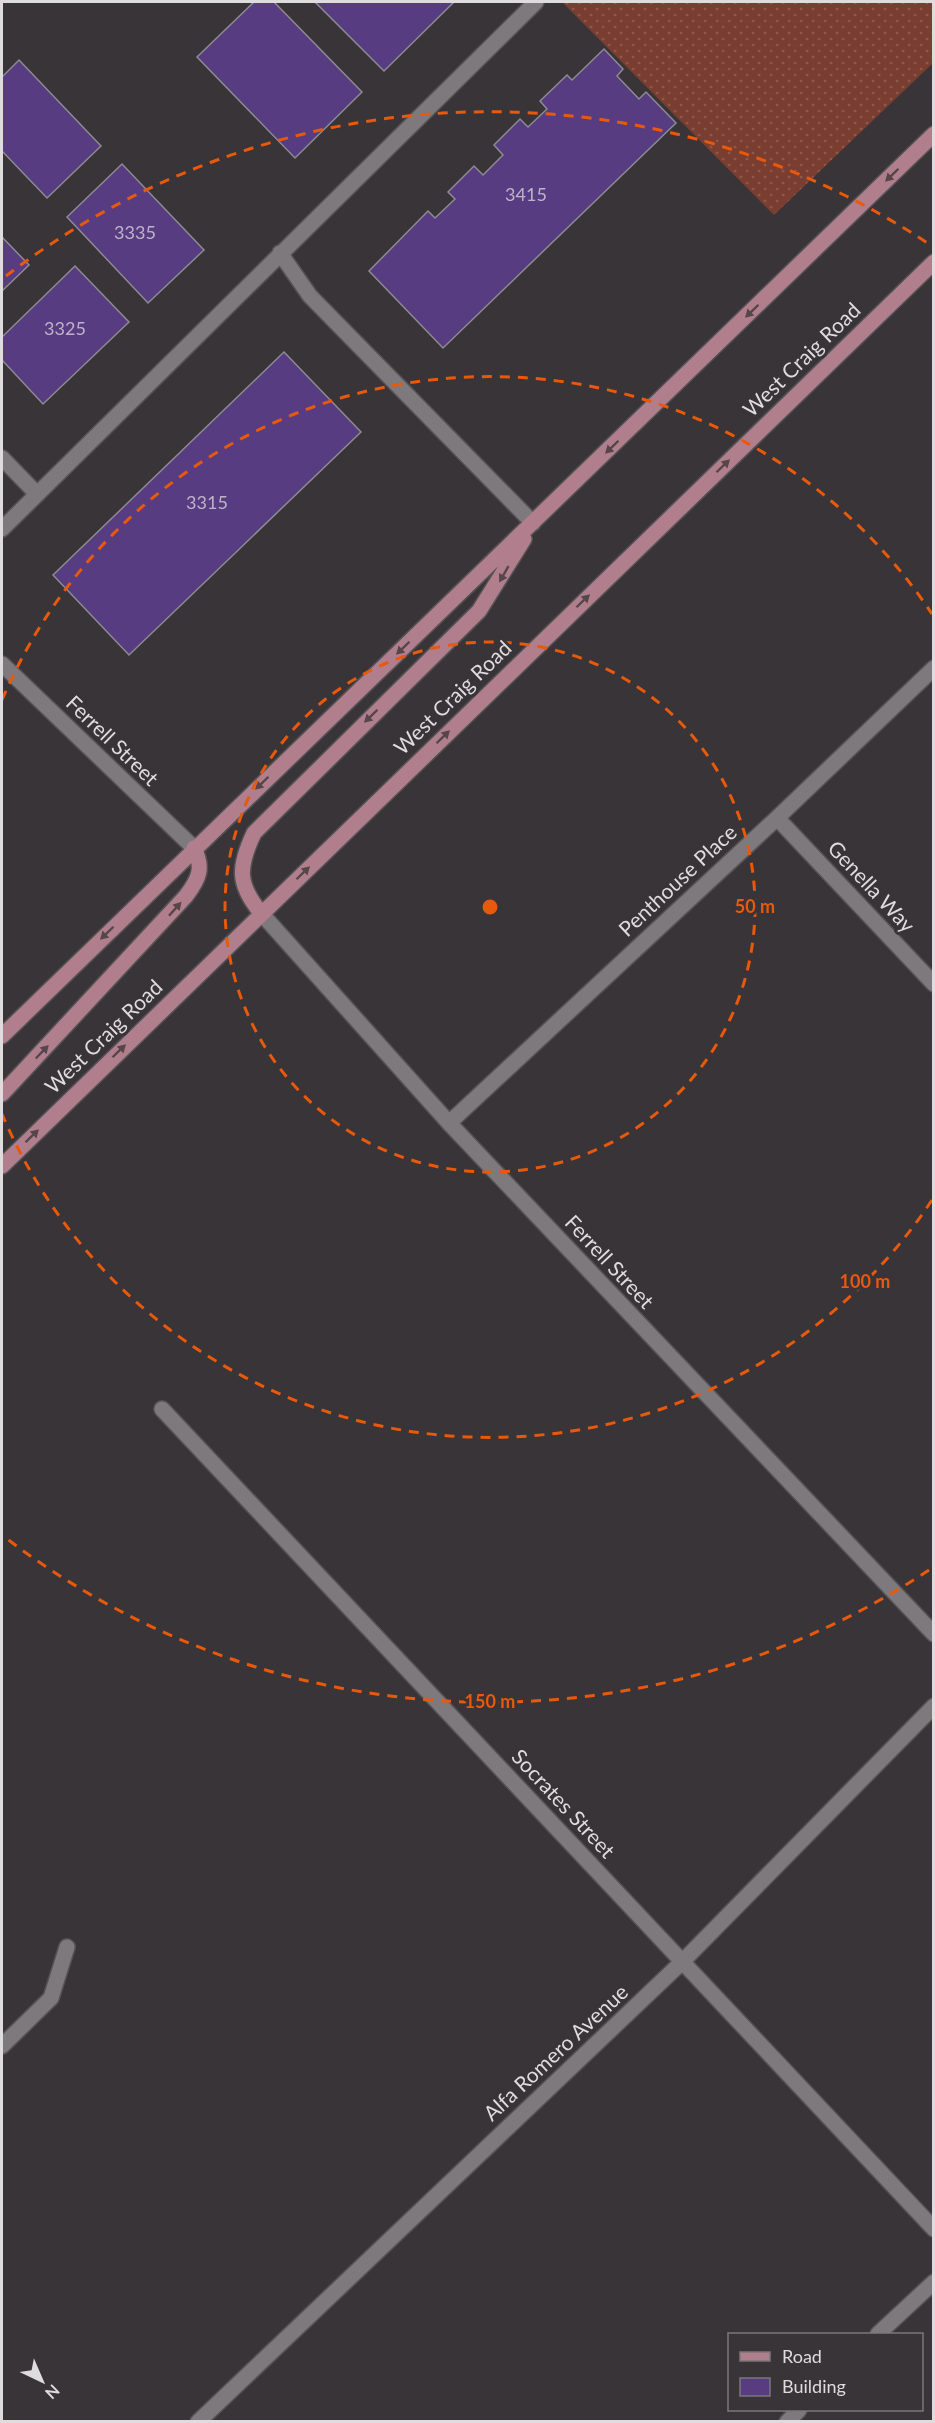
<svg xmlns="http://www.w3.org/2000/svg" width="935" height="2423" viewBox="0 0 935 2423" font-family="Lato,sans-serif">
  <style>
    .grass { fill: url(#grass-dots) }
    .building { fill: #583c82; stroke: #8c8b90; stroke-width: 1.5 }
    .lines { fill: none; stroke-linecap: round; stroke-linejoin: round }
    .service-casing { stroke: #555254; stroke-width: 18 }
    .minor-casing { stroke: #555254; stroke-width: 18 }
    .tertiary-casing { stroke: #555254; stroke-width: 18 }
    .primary-casing { stroke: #555254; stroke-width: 18 }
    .service { stroke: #7e797d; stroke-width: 15 }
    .minor { stroke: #7e797d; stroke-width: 15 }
    .tertiary { stroke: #7e797d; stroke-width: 15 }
    .primary { stroke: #b07e8d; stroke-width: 15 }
    .oneway { fill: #56464c }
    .ring { fill: none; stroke: #e8590c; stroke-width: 3; stroke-dasharray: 10 8 }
    .labels { text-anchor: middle; stroke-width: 6; stroke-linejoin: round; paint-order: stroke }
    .number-label { font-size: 18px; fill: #bdb4c7 }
    .street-label { font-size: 21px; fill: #dfdcde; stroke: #383437 }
    .centre { fill: #e8590c; stroke: #383437; stroke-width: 3 }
    .ring-label { font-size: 18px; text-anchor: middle; font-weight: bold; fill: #e8590c; stroke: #383437; stroke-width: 6; stroke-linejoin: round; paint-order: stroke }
  </style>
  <defs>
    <pattern id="grass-dots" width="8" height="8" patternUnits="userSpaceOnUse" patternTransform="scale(1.5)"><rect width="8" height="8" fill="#7a3e30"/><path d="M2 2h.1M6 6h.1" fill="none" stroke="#8c594e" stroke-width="1.8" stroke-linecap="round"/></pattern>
  </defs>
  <rect width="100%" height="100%" fill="#383437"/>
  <path class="grass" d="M562 2H933V63L774 215Z"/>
  <path class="building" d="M254 2H274L362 92 295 158 197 57Z
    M315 2H454L384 71Z
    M604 49 623 69 617 76 639 99 646 92 676 123 443 348 369 271 428 211 435 218 455 199 448 192 474 166 483 175 503 155 494 145 520 119 528 127 547 109 540 101 567 75 572 80Z
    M19 60 101 146 47 198 2 151V77Z
    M122 164 204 250 148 303 67 217Z
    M2 237 29 265 2 291Z
    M75 266 129 322 43 404 2 360V337Z
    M284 352 361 432 129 655 53 575Z"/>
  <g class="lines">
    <g class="service-casing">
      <path id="service" d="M280 253 310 296 533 523
        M2 458 37 494
        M2 529 536 2"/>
    </g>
    <g class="minor-casing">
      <path id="minor" d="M777 818 934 984
        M449 1123 777 818 934 668
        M162 1409 934 2229
        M2 2046 51 1998 67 1947
        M878 2334 934 2282
        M198 2422 682 1962 934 1706
        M787 2422 799 2410"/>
    </g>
    <g class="tertiary-casing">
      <path id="tertiary" d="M2 664 194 848
        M261 913 449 1123 934 1634"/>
    </g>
    <g class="primary-casing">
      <path id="primary" d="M261 913C237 884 238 867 254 833L479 611 524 539
        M2 1036 934 134
        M2 1094 186 896C199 879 204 868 194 848
        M2 1166 934 262"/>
    </g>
    <use href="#service" class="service"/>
    <use href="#minor" class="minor"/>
    <use href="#tertiary" class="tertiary"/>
    <use href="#primary" class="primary"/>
  </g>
  <defs><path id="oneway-solid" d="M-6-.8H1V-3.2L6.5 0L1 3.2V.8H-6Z" transform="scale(1.5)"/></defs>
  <g class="oneway">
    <use href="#oneway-solid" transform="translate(892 175) rotate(136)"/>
    <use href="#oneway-solid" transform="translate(752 311) rotate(136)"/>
    <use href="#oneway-solid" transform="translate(612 447) rotate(136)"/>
    <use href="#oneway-solid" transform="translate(723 466) rotate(-44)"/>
    <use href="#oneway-solid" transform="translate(504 574) rotate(120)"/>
    <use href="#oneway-solid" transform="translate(583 601) rotate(-44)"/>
    <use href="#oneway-solid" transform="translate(403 648) rotate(136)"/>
    <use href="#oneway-solid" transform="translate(371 716) rotate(136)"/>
    <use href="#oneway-solid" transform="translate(443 737) rotate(-44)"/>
    <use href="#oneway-solid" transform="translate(262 783) rotate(136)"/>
    <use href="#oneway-solid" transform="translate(303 873) rotate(-44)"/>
    <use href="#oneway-solid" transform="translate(175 909) rotate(-48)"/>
    <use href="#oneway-solid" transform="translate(107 933) rotate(136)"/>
    <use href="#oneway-solid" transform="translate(119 1051) rotate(-44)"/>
    <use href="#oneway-solid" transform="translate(42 1052) rotate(-46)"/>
    <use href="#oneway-solid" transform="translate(32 1136) rotate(-44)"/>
  </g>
  <g class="ring">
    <circle cx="490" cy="907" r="265"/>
    <path d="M932 1200A530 530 0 0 1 2 1114M2 700A530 530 0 0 1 932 614"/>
    <path d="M929 1570A795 795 0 0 1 6 1538M6 276A795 795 0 0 1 929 244"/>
  </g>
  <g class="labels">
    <g class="number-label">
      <text x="526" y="201">3415</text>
      <text x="135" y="239">3335</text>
      <text x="65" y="335">3325</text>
      <text x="207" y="509">3315</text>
    </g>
    <g class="street-label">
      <text transform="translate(802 360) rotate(-44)" y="7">West Craig Road</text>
      <text transform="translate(453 698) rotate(-44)" y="7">West Craig Road</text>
      <text transform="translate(112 741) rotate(44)" y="7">Ferrell Street</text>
      <text transform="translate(678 881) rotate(-43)" y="7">Penthouse Place</text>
      <text transform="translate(871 887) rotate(47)" y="7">Genella Way</text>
      <text transform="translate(104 1037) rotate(-44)" y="7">West Craig Road</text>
      <text transform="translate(609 1262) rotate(47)" y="7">Ferrell Street</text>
      <text transform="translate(563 1804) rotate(47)" y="7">Socrates Street</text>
      <text transform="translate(556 2053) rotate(-43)" y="7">Alfa Romero Avenue</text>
    </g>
  </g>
  <circle cx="490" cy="907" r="9" class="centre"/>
  <g class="ring-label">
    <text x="755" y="913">50 m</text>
    <text x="865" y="1288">100 m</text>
    <text x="490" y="1708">150 m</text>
  </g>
  <rect width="935" height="2423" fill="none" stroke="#dfdcde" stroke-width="6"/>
  <rect x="728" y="2333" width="195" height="78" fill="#383437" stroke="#7b777a" stroke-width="1.5"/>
  <rect x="740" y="2352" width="30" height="9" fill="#b07e8d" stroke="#7b777a" stroke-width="1.5"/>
  <text x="782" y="2363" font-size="18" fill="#dfdcde">Road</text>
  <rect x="740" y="2378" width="30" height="18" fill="#583c82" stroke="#7b777a" stroke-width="1.5"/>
  <text x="782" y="2393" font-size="18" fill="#dfdcde">Building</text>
  <g transform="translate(42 2381) rotate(136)" stroke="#383437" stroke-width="4.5" paint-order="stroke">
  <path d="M0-4.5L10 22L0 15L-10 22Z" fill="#dfdcde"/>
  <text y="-9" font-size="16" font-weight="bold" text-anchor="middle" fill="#dfdcde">N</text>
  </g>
</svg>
